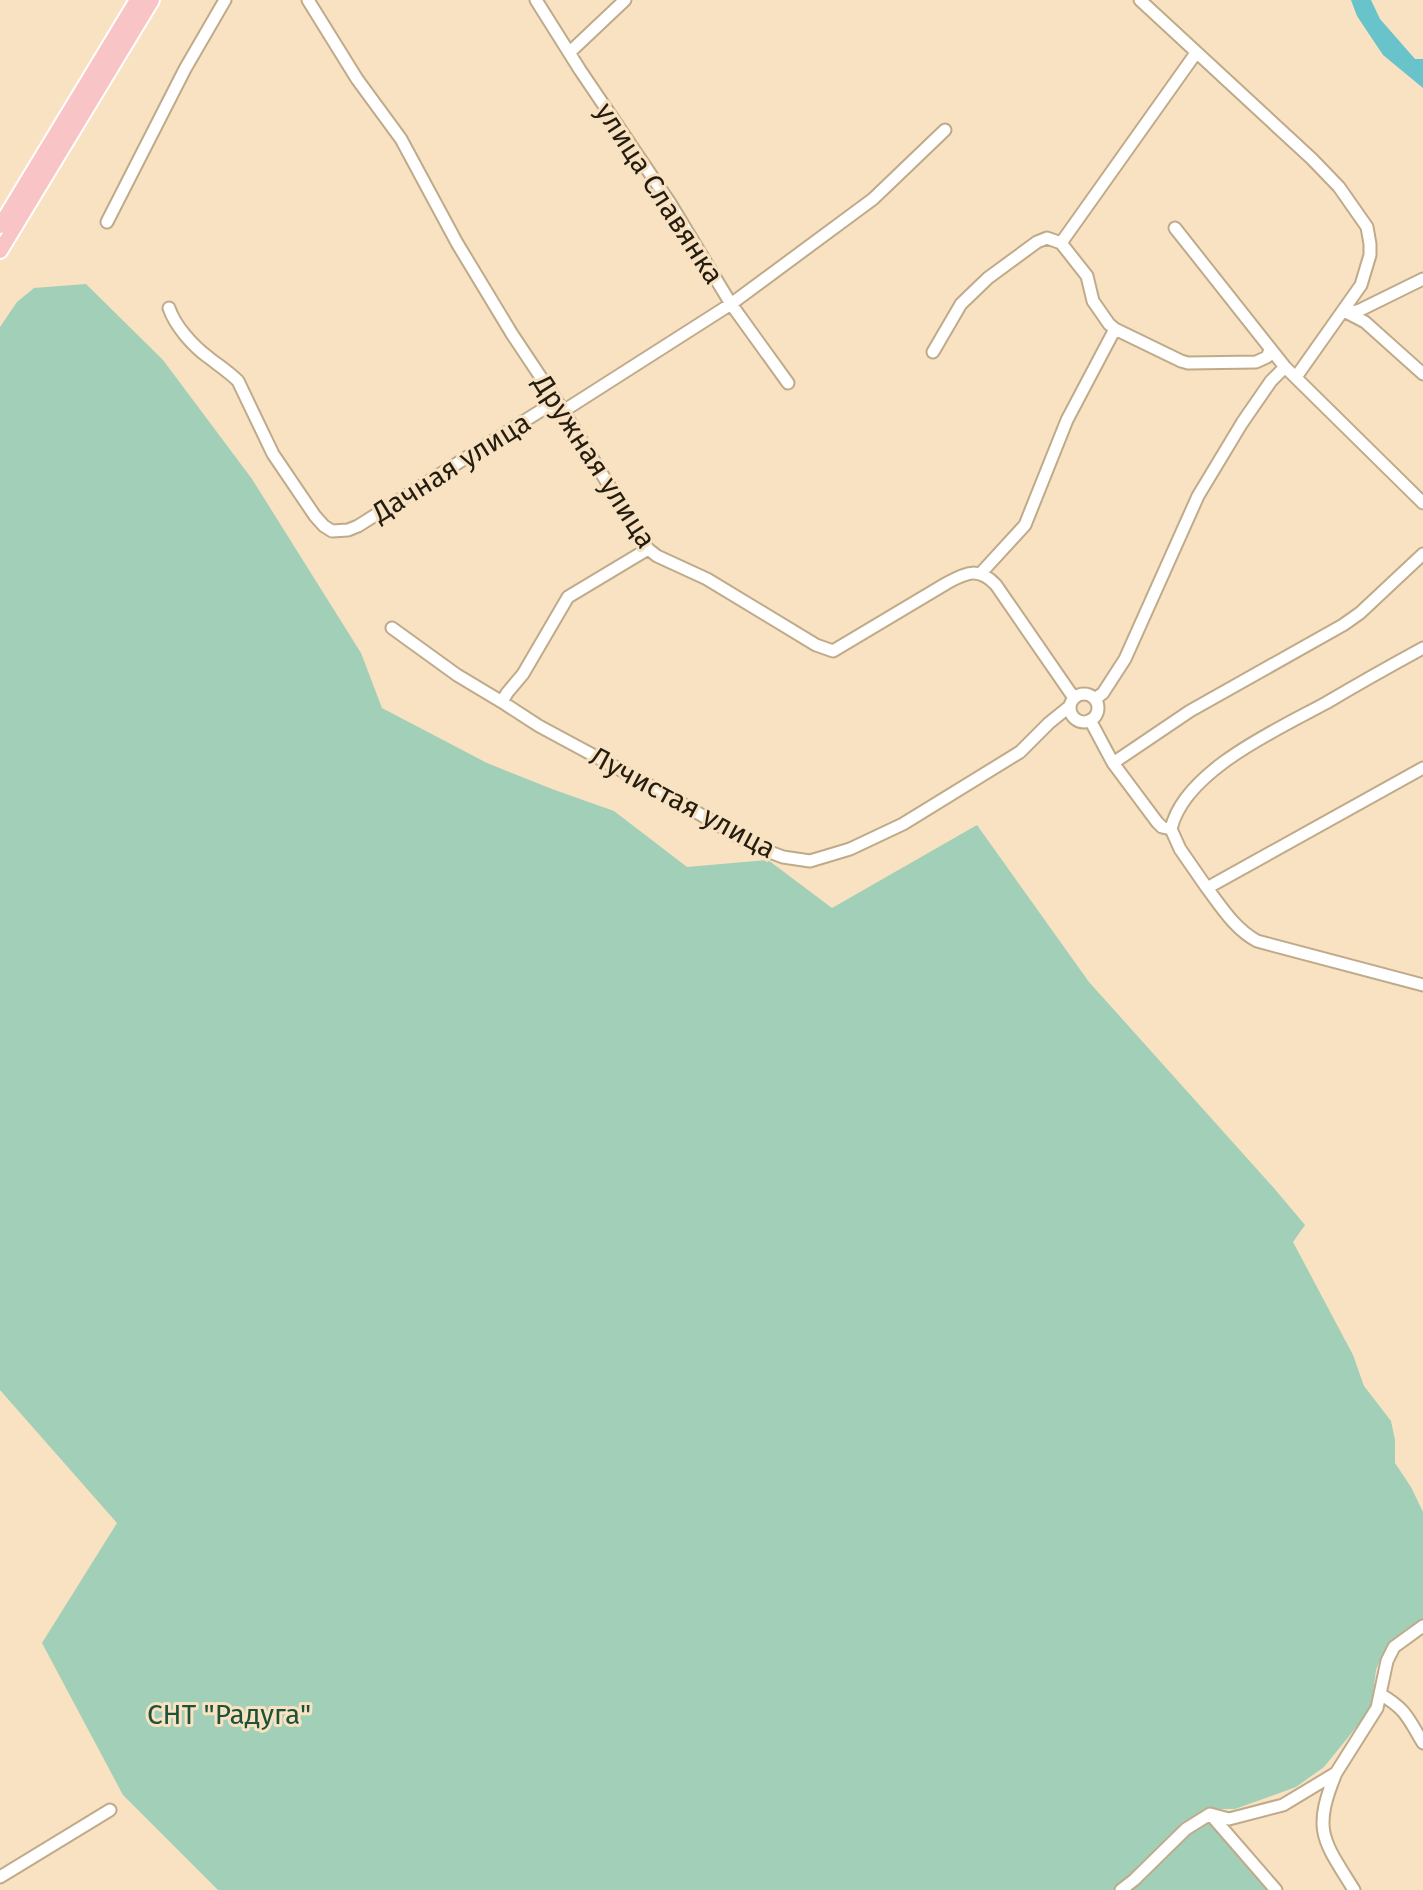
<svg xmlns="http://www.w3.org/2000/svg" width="1423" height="1890" viewBox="0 0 1423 1890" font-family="'Fira Sans',sans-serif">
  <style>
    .green { fill: #a2cfb7 }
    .water { fill: #69c3cb }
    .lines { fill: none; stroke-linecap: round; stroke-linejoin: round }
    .minor-casing { stroke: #bfaa8a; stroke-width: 15 }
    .major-casing { stroke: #fff; stroke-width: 18 }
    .minor { stroke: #fff; stroke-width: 11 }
    .major { stroke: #f8c4c5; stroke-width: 14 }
    .labels { text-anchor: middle; stroke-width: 6; stroke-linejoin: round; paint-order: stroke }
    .street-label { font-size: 28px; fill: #231c0f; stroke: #f8e2c1 }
    .park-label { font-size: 28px; fill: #1d523a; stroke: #f8e2c1 }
  </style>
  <rect width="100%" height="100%" fill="#f8e2c1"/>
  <path class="green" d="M86 284 163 360 252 479 361 653 382 708 487 763 552 789 614 811 687 867 768 860 832 908 977 825 1089 982 1273 1187 1305 1225 1293 1242 1353 1355 1364 1386 1391 1421 1395 1440V1463L1411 1487 1423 1512V1619L1400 1636 1382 1655 1376 1670 1371 1709 1324 1767 1296 1787 1235 1809H1203L1268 1890H218L123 1795 42 1643 117 1523 0 1390V327L17 302 34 288Z"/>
  <path class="water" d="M1351 0H1371L1380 19 1415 59H1423V88L1383 55 1357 16Z"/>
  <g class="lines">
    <g class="minor-casing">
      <path id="minor" d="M308 0 357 79 401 139 457 243 512 334 562 409 648 549 657 556 707 579 816 645 833 651 947 583C967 572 979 567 996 585L1074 698
        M536 0 580 70 670 203 731 304 788 383
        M1140 0 1312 159 1339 187 1367 227 1370 244V255L1361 285 1296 377
        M570 52 625 0
        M107 222 185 69 225 0
        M1175 228 1285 367 1423 503
        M1061 243 1087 276 1093 301 1109 324 1115 329 1181 361 1188 363 1256 362 1267 357 1270 350
        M169 308C175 326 193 346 208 357 218 365 229 372 238 381L273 454 315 516 324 526 332 531 348 530 358 526 545 408H568L731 304 873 199 945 130
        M1344 311 1365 322 1423 374
        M1347 312H1352L1360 310 1423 279
        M933 352 961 304 988 278 1037 242 1047 238 1061 243 1196 53
        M981 573 1025 525 1067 420 1115 329
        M392 628 457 675 502 702 507 693 523 674 568 597 648 549
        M1070 708a14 14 0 1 1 28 0a14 14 0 1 1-28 0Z
        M1095 699 1103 693 1125 659 1198 496 1242 423 1271 381 1285 367
        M502 702 539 726 669 796 754 846 783 857 810 861 850 849 903 824 1020 752 1049 723 1070 706
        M1090 720 1113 763 1157 822 1162 827 1171 829
        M1113 763 1190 711 1343 625 1360 613 1423 554
        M1423 768 1207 888C1222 908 1235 929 1257 941L1423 985
        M1207 888 1180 849 1171 829C1184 771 1278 729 1326 703 1358 684 1390 666 1423 648
        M1380 1694C1406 1709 1408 1718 1423 1743
        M1336 1773C1312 1831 1323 1840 1354 1890
        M1211 1815 1276 1890
        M0 1877 110 1810
        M1121 1890 1134 1880 1186 1829 1210 1814 1229 1819 1283 1805 1336 1773 1377 1708 1387 1661 1394 1647 1423 1626"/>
    </g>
    <g class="major-casing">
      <path id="major" d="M0 226 137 0
        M0 251 152 0"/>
    </g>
    <use href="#minor" class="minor"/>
    <use href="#major" class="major"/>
  </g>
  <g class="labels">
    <g class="street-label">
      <text transform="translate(660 193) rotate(57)" y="10">улица Славянка</text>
      <text transform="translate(595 461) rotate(57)" y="10">Дружная улица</text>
      <text transform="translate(451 467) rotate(-32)" y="10">Дачная улица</text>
      <text transform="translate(683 802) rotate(28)" y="10">Лучистая улица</text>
    </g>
    <g class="park-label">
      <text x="229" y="1724">СНТ "Радуга"</text>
    </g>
  </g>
</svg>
